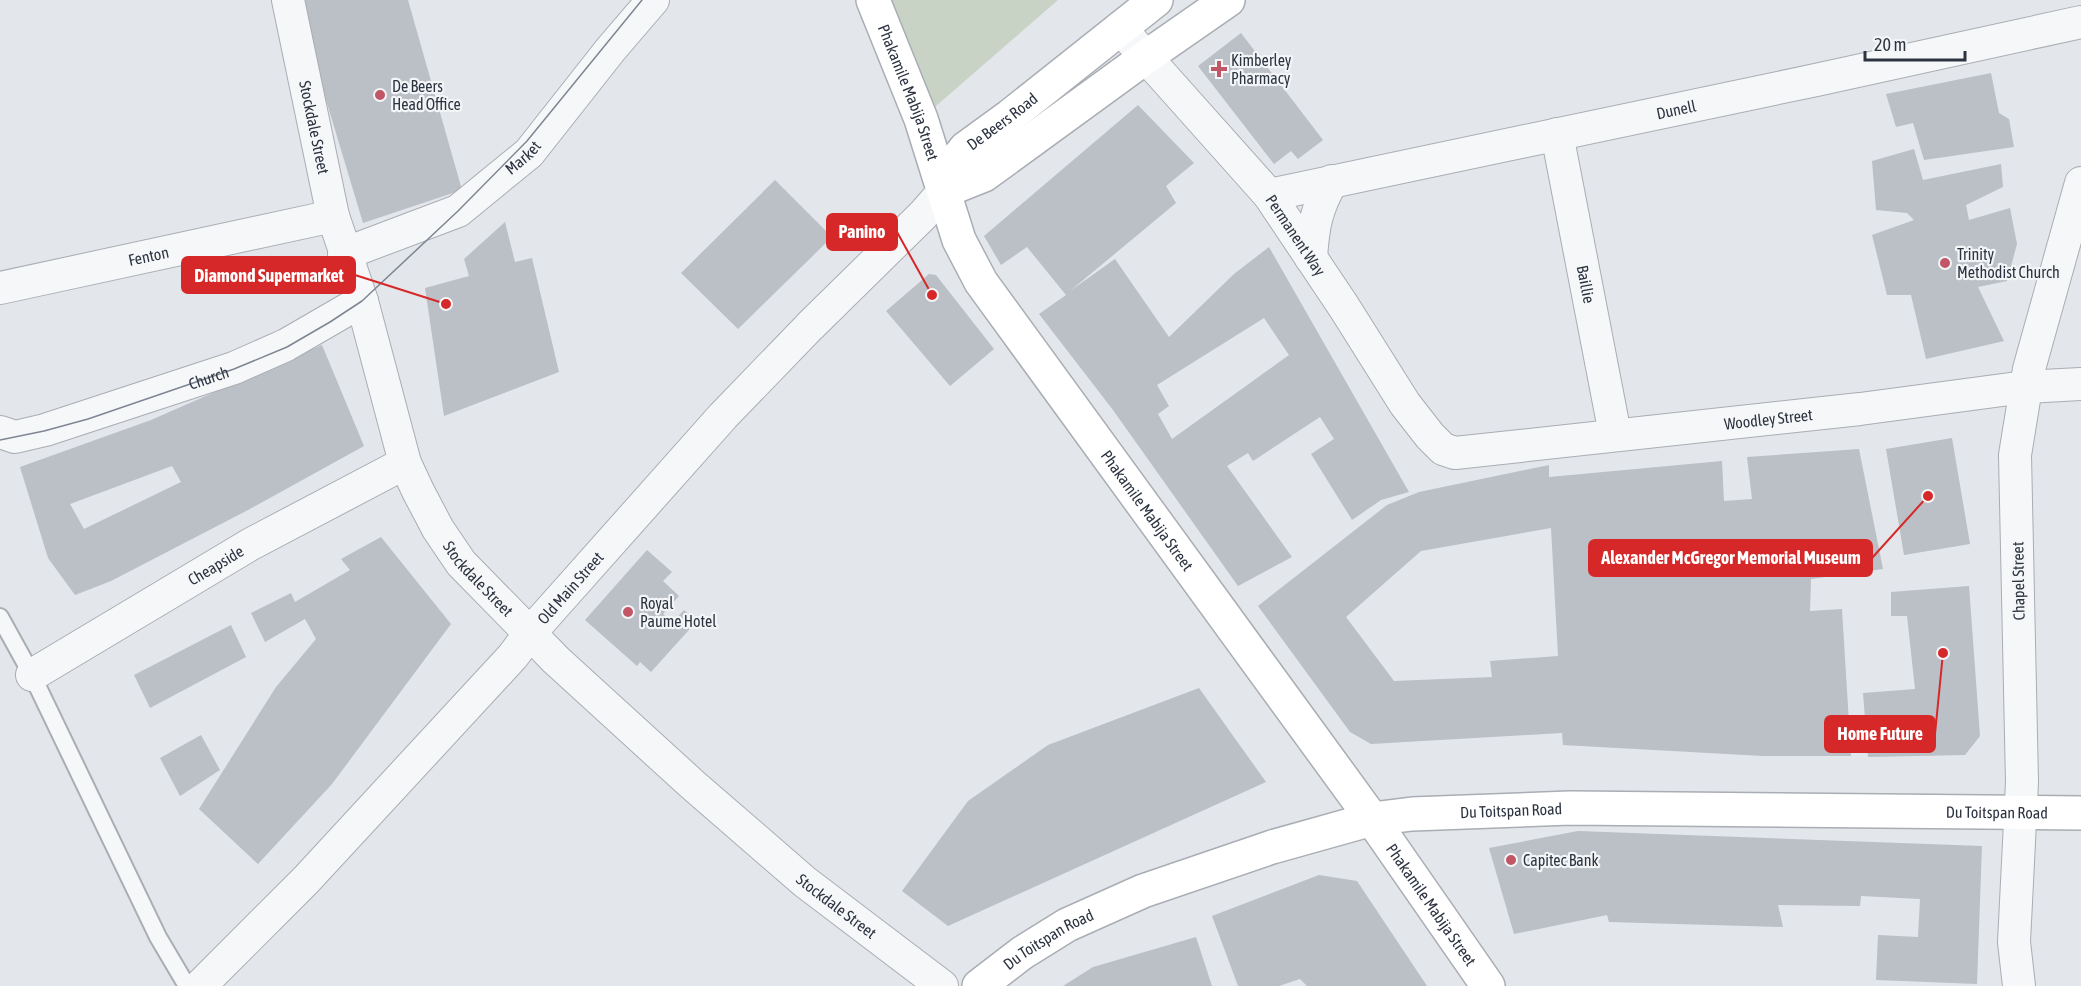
<svg xmlns="http://www.w3.org/2000/svg" width="2081" height="986" viewBox="0 0 2081 986" font-family="'Asap Condensed',sans-serif">
  <style>
    .green { fill: #c9d3c5 }
    .building { fill: #bbbfc6; fill-rule: evenodd }
    .lines { fill: none; stroke-linecap: round; stroke-linejoin: round }
    .lane-casing { stroke: #a9adb4; stroke-width: 20 }
    .street-casing { stroke: #a9adb4; stroke-width: 34 }
    .secondary-casing { stroke: #a9adb4; stroke-width: 36 }
    .lane { stroke: #f6f7f9; stroke-width: 16 }
    .street { stroke: #f6f7f9; stroke-width: 32 }
    .secondary { stroke: #fff; stroke-width: 33 }
    .tram { stroke: #7e8692; stroke-width: 1.5 }
    .poi-dot { fill: #c15666; stroke: #f3f5f7; stroke-width: 2 }
    .labels { text-anchor: middle; stroke-width: 4.5; stroke-linejoin: round; paint-order: stroke }
    .poi-label { font-size: 16px; fill: #2d3441; stroke: #f3f5f7; text-anchor: start }
    .street-label { font-size: 16px; fill: #2d3441; stroke: #f3f5f7 }
    .leader { fill: none; stroke: #d62828; stroke-width: 2 }
    .callout-dot { fill: #d62828; stroke: #f3f5f7; stroke-width: 2 }
    .callout { fill: #d62828; stroke: #d62828; stroke-width: 2 }
    .callout-label { font-size: 18px; text-anchor: middle; font-weight: bold; fill: #fff }
  </style>
  <rect width="100%" height="100%" fill="#e3e6ea"/>
  <path class="green" d="M873 0H1058L921 119Z"/>
  <path class="building" d="M296 0H408L462 190 363 223Z
    M1241 33 1323 140 1298 159 1291 151 1274 164 1198 66Z
    M1991 73 1999 113 2009 119 2014 147 1924 160 1913 123 1896 127 1886 94Z
    M1138 105 1194 163 1166 186 1176 203 1070 291 1115 259 1169 337 1234 274 1269 247 1409 492 1381 500 1352 520 1311 454 1334 439 1320 417 1253 461 1248 453 1227 466 1292 557 1238 586 1113 410 1039 314 1066 295 1027 247 1001 265 984 236ZM1264 318 1289 355 1172 439 1158 414 1169 406 1157 385Z
    M1914 149 1923 180 2001 164 2003 187 1966 205 1969 220 2010 208 2017 244 2007 281 1978 287 2004 341 1926 359 1911 295H1887L1872 235 1914 220 1907 213 1876 210 1872 161Z
    M775 180 832 237 738 329 681 273Z
    M505 222 515 262 532 258 559 372 444 416 425 288 469 276 464 259Z
    M929 274 936 275 994 349 950 386 886 311Z
    M322 345 364 446 248 510 111 581 75 595 48 558 20 467 151 420ZM172 466 181 482 84 529 70 504Z
    M1952 438 1970 544 1904 555 1886 449Z
    M1859 449 1883 569 1811 579 1810 611 1842 609 1851 756H1763L1563 745 1562 733 1371 744 1350 732 1258 606 1387 505 1419 492 1549 465V477L1722 461 1724 501 1752 499 1747 457ZM1551 528 1558 656 1490 661 1492 677 1394 681 1346 617 1421 551Z
    M381 537 451 624 332 784 258 864 199 809 276 687 316 639 305 619 265 642 251 613 291 593 295 602 350 570 341 559Z
    M647 550 672 572 663 581 679 596 663 614 673 622 684 610 697 621 651 672 640 662 637 666 585 620Z
    M1969 586 1980 736 1965 755 1868 757 1863 693 1915 689 1907 616H1891V592Z
    M231 625 246 657 150 708 134 675Z
    M1199 688 1266 782 948 926 902 891 968 801 1048 745Z
    M201 735 220 770 180 796 160 758Z
    M1578 831 1982 846 1977 984 1876 980 1878 935 1918 937 1920 899 1861 896 1860 906 1778 905 1783 927 1609 922 1607 915 1514 934 1489 848Z
    M1319 875 1357 881 1427 986H1307L1300 979 1279 986H1238L1212 916Z
    M1196 937 1212 986H1063L1093 967Z"/>
  <g class="lines">
    <g class="lane-casing">
      <path id="lane" d="M0 617 32 675 158 937 187 986"/>
    </g>
    <g class="street-casing">
      <g id="street">
        <path id="s1" d="M288 0 333 216 362 301 405 463 418 491 438 529 461 563 556 660 693 785 805 882 942 986"/>
        <path id="s2" d="M1120 28 1269 195 1344 307 1405 404 1430 436 1443 449 1455 453 1860 409 2025 387 2081 384"/>
        <path id="s3" d="M1557 134 1615 434"/>
        <path id="s4" d="M1269 195 1816 80 2081 22"/>
        <path id="s5" d="M344 254 458 211 529 153 611 49 653 0"/>
        <path d="M1311 258C1313 227 1316 209 1332 181"/>
        <path id="s6" d="M0 288 333 216"/>
        <path d="M0 432 15 437 45 430 234 368 286 345 362 301"/>
        <path id="s7" d="M32 675 251 544 405 463"/>
        <path id="s8" d="M200 986 306 880 513 656 530 633 723 416 810 326 923 215 944 191"/>
        <path d="M2019 986 2014 942 2022 782 2015 455 2029 369 2081 183"/>
      </g>
    </g>
    <g class="secondary-casing">
      <g id="secondary">
        <path id="s9" d="M873 0 921 119 959 240 981 282 1372 819 1488 986"/>
        <path d="M944 191 984 175 1146 57 1228 0"/>
        <path id="s10" d="M944 191 952 165 966 148 1010 116 1156 0"/>
        <path id="s11" d="M979 986 1022 953 1067 925 1143 891 1272 847 1372 819 1412 814 1570 808 2081 813"/>
      </g>
    </g>
    <use href="#lane" class="lane"/>
    <use href="#street" class="street"/>
    <use href="#secondary" class="secondary"/>
    <path class="tram" id="s12" d="M0 440 44 431 88 419 234 369 287 347 330 322 362 301 458 211 527 141 642 0"/>
  </g>
  <g class="poi-dot">
    <path d="M1216 60h6v6h6v6h-6v6h-6v-6h-6v-6h6z"/>
    <circle cx="380" cy="95" r="6"/>
    <circle cx="1945" cy="263" r="6"/>
    <circle cx="628" cy="612" r="6"/>
    <circle cx="1511" cy="860" r="6"/>
  </g>
  <g class="labels">
    <g class="poi-label">
      <text x="1231" y="66">Kimberley<tspan x="1231" dy="18">Pharmacy</tspan></text>
      <text x="392" y="92">De Beers<tspan x="392" dy="18">Head Office</tspan></text>
      <text x="1957" y="260">Trinity<tspan x="1957" dy="18">Methodist Church</tspan></text>
      <text x="640" y="609">Royal<tspan x="640" dy="18">Paume Hotel</tspan></text>
      <text x="1523" y="866">Capitec Bank</text>
    </g>
    <g class="street-label">
      <text dy="6" stroke="none"><textPath href="#s9" startOffset="99">Phakamile Mabija Street</textPath></text>
      <text dy="6" stroke="none"><textPath href="#s4" startOffset="416">Dunell</textPath></text>
      <text dy="6" stroke="none"><textPath href="#s10" startOffset="94">De Beers Road</textPath></text>
      <text dy="6" stroke="none"><textPath href="#s1" startOffset="130">Stockdale Street</textPath></text>
      <text dy="6" stroke="none"><textPath href="#s5" startOffset="206">Market</textPath></text>
      <text dy="6" stroke="none"><textPath href="#s2" startOffset="272">Permanent Way</textPath></text>
      <text dy="6" stroke="none"><textPath href="#s6" startOffset="152">Fenton</textPath></text>
      <text dy="6" stroke="none"><textPath href="#s3" startOffset="153">Baillie</textPath></text>
      <text dy="6" stroke="none"><textPath href="#s12" startOffset="218">Church</textPath></text>
      <text dy="6" stroke="none"><textPath href="#s2" startOffset="860">Woodley Street</textPath></text>
      <text dy="6" stroke="none"><textPath href="#s9" startOffset="585">Phakamile Mabija Street</textPath></text>
      <text dy="6" stroke="none"><textPath href="#s7" startOffset="214">Cheapside</textPath></text>
      <text dy="6" stroke="none"><textPath href="#s1" startOffset="616">Stockdale Street</textPath></text>
      <text transform="translate(2018 581) rotate(-91)" y="6">Chapel Street</text>
      <text dy="6" stroke="none"><textPath href="#s8" startOffset="544">Old Main Street</textPath></text>
      <text dy="6" stroke="none"><textPath href="#s11" startOffset="570">Du Toitspan Road</textPath></text>
      <text dy="6" stroke="none"><textPath href="#s11" startOffset="1056">Du Toitspan Road</textPath></text>
      <text dy="6" stroke="none"><textPath href="#s9" startOffset="1071">Phakamile Mabija Street</textPath></text>
      <text dy="6" stroke="none"><textPath href="#s1" startOffset="1102">Stockdale Street</textPath></text>
      <text dy="6" stroke="none"><textPath href="#s11" startOffset="84">Du Toitspan Road</textPath></text>
    </g>
  </g>
  <path class="leader" d="M932 295L897 232M446 304L355 275M1928 496L1872 558M1943 653L1935 734"/>
  <g class="callout-dot">
    <circle cx="932" cy="295" r="6"/>
    <circle cx="446" cy="304" r="6"/>
    <circle cx="1928" cy="496" r="6"/>
    <circle cx="1943" cy="653" r="6"/>
  </g>
  <g class="callout">
    <rect x="827" y="214" width="70" height="36" rx="6"/>
    <rect x="182" y="257" width="173" height="36" rx="6"/>
    <rect x="1589" y="540" width="283" height="36" rx="6"/>
    <rect x="1825" y="716" width="110" height="36" rx="6"/>
  </g>
  <g class="callout-label">
    <text x="862" y="238">Panino</text>
    <text x="269" y="282">Diamond Supermarket</text>
    <text x="1731" y="564">Alexander McGregor Memorial Museum</text>
    <text x="1880" y="740">Home Future</text>
  </g>
  <path d="M1865 51v9h100v-9" fill="none" stroke="#2d3441" stroke-width="3"/>
  <text x="1874" y="51" font-size="18" fill="#2d3441" stroke="#f3f5f7" stroke-width="4.5" paint-order="stroke">20 m</text>
</svg>
